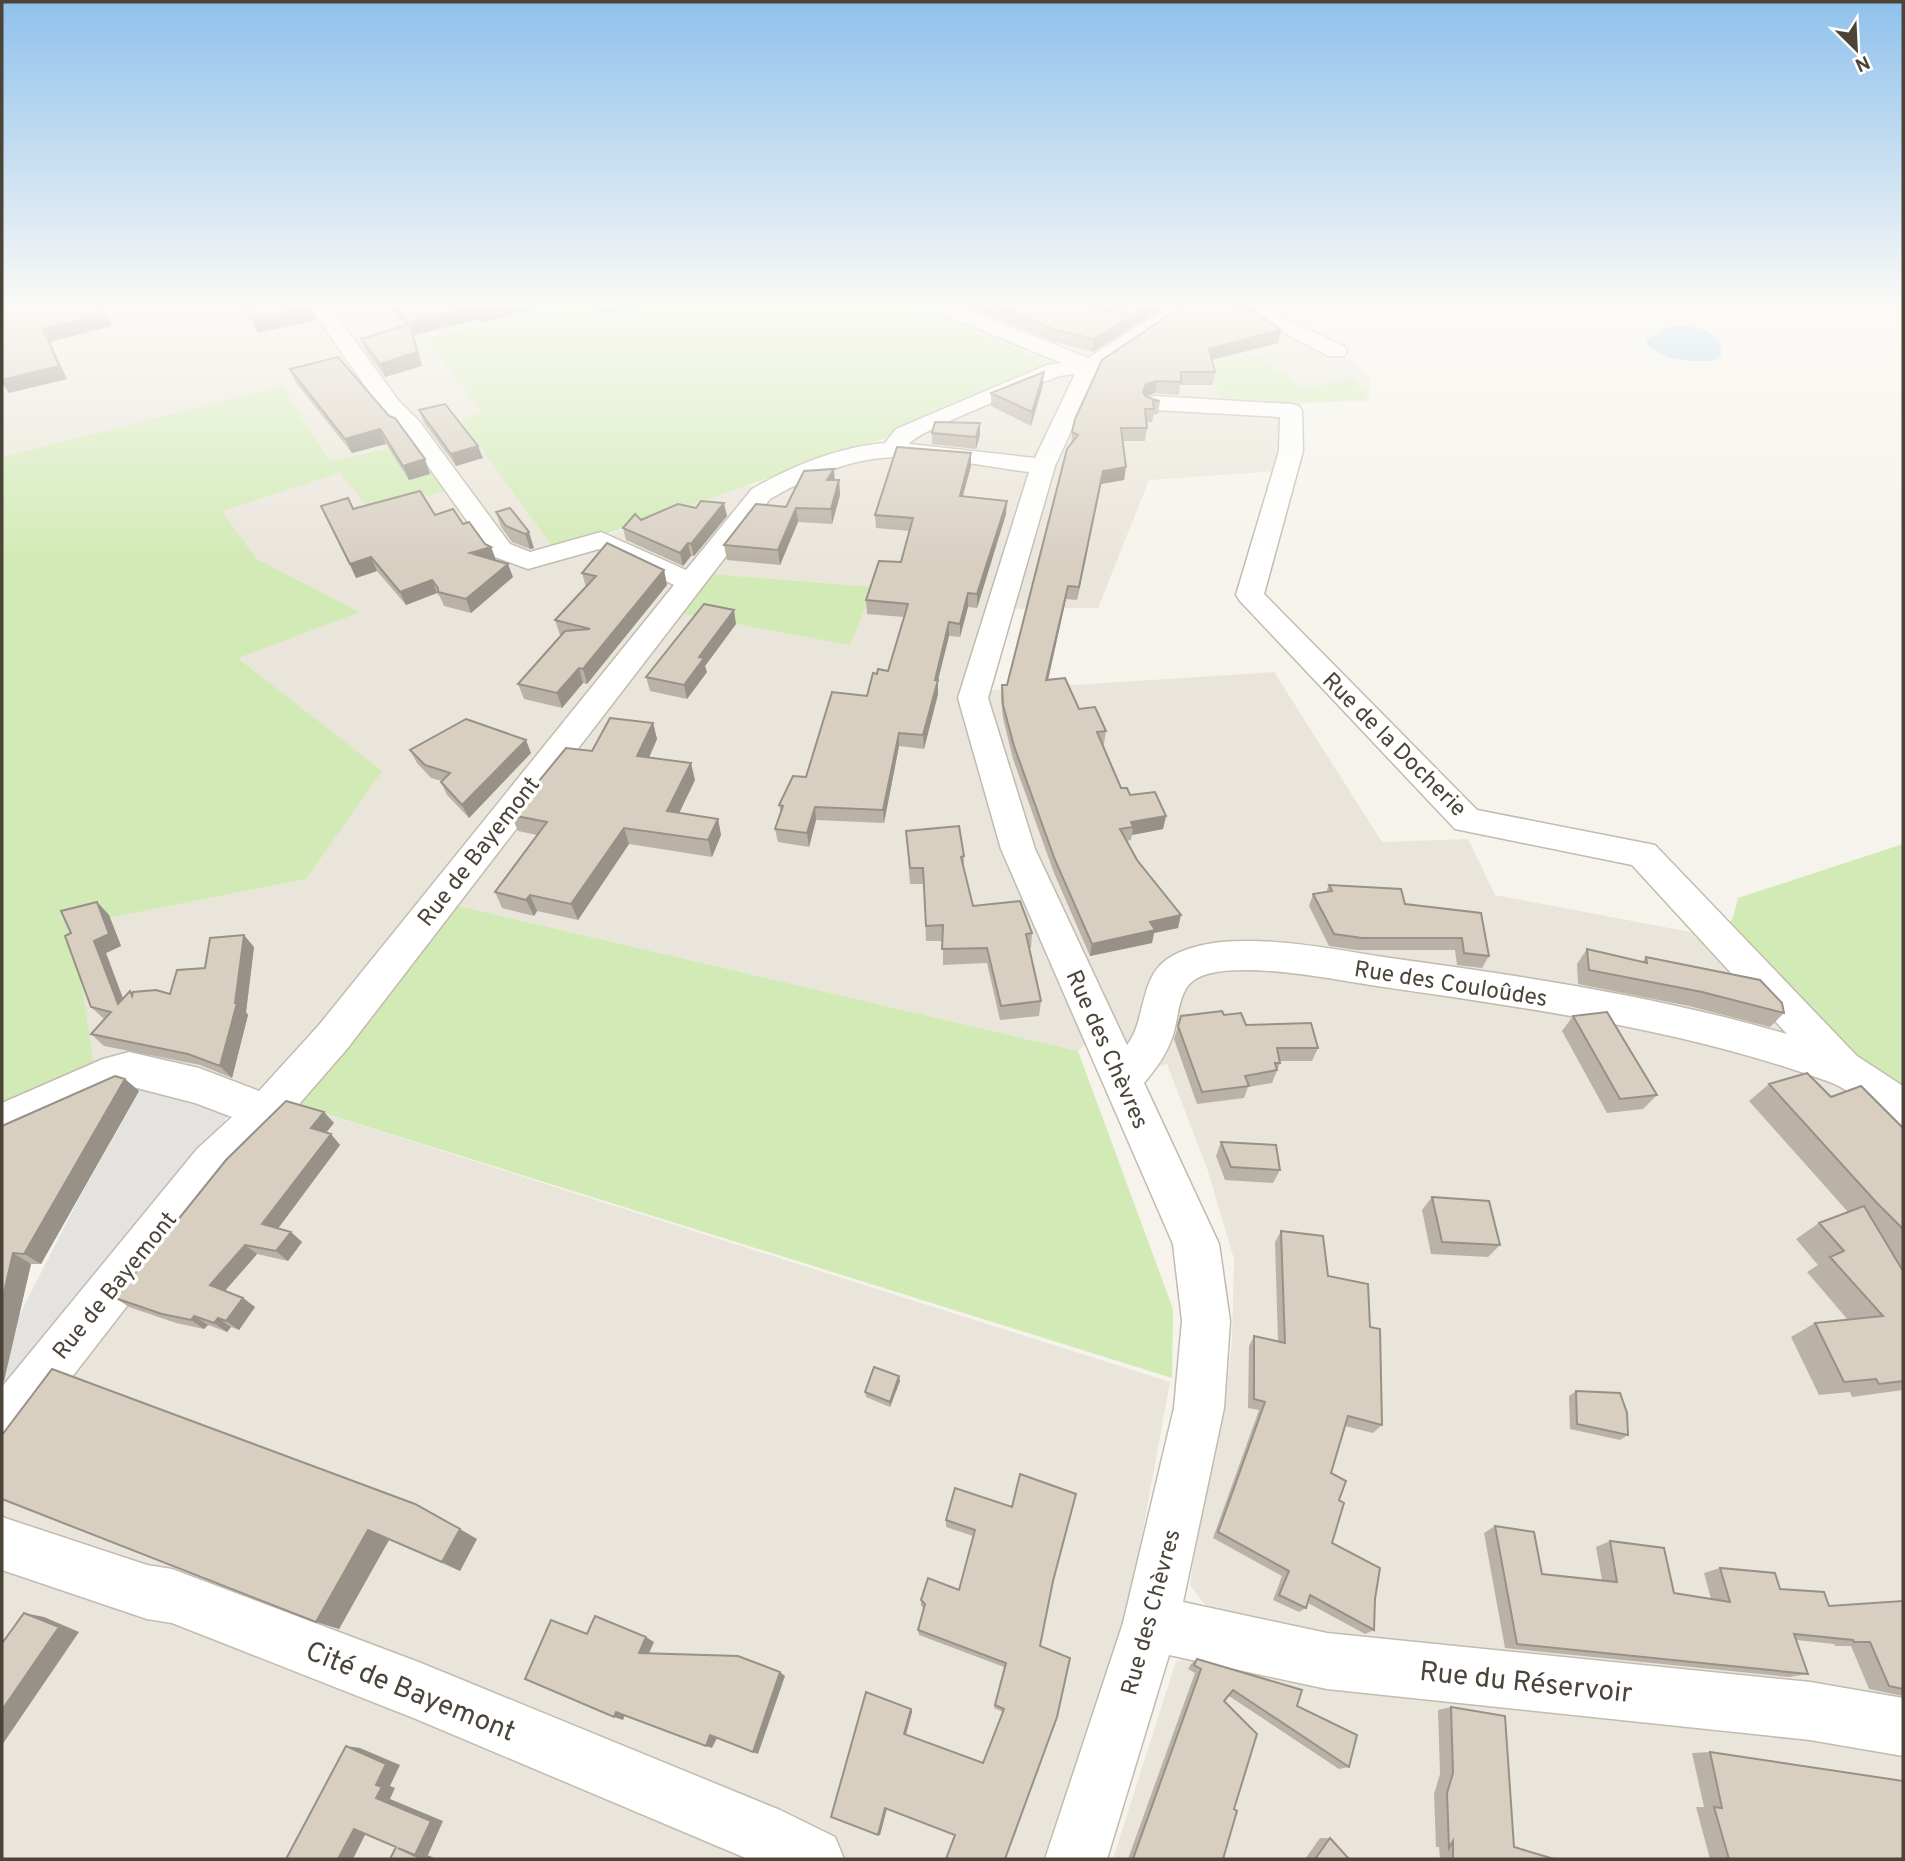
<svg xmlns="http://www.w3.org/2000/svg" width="1905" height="1861" viewBox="0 0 1905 1861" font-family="Overpass,sans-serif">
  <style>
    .residential { fill: #eae5da }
    .green { fill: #d2eab5 }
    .parking { fill: #e5e3e0 }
    .water { fill: #a9d4f2 }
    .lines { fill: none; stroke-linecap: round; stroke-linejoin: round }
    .minor-casing { stroke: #c2bbae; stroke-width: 3 }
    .minor { fill: #fff; fill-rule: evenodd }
    .wall { fill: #bab2a6 }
    .shaded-wall { fill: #979187 }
    .building { fill: #d8cfc1; stroke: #979187; stroke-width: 2 }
    .labels { text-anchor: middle; stroke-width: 7; stroke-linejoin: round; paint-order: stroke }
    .street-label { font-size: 23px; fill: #4b4439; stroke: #fff }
    .near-street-label { font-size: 28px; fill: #4b4439; stroke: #fff }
  </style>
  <rect width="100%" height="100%" fill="#f6f3ec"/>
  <path class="residential" d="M30 303H315L422 441 330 461 282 386 2 457V309Z
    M322 303H534L540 309 425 339 483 413 460 421 559 552 747 485 769 489 674 612 873 587 711 574 759 509 791 478 885 457 892 450 1053 364 907 303H1126L1166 318 1232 303 1336 351 1371 377 1369 401 1301 403 1293 470 1149 480 1098 608 1000 609 980 691 1274 672 1382 842 1468 839 1495 895 1722 938 1903 1128V1728L1329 1643 1209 1610 1190 1585 1199 1522 1225 1405 1232 1340 1234 1259 1207 1168 1167 1064 1122 1080 1100 1031 1078 1051 455 905 272 1092 176 1069 95 1072 72 925 306 879 381 771 237 657 360 612 257 559 221 510 340 473 422 431Z
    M291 1103 1170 1382 1135 1573 1112 1665 1043 1859H2V1426L179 1205Z
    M1198 1655 1327 1685 1903 1742V1859H1113L1176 1661Z"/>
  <path class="green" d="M571 303H907L1053 364 886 438 556 551 460 420 483 413 424 339Z
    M1254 353 1304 389 1354 378 1369 399 1300 403 1220 397 1205 365Z
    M282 386 330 461 422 441 456 488 372 512 340 473 222 511 257 559 360 612 238 658 382 771 306 879 73 925 95 1072 2 1113V457Z
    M711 574 874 587 850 645 674 612Z
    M1903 844V1109L1843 1068 1722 938 1733 917 1738 898Z
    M455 905 1078 1051 1173 1309 1172 1378 291 1103Z"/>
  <path class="parking" d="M144 1083 230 1112 179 1205 2 1426V1384L19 1316 76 1204Z"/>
  <path class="water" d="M1681 325C1700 328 1723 331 1721 355L1714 361C1685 361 1666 363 1645 341L1664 328Z"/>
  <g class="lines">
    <g class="minor-casing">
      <path id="minor" d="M307 303H327L398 400 419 421 510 544 530 552 601 532 686 570 752 489C792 466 838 447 885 443L896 429 1047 365 1062 363 925 307 922 303H951L1088 358 1175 303H1199L1099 370 1055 466 988 698 1035 849 1127 1045C1146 1021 1139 980 1166 960 1181 949 1203 944 1221 942 1277 937 1335 950 1390 958 1523 976 1657 996 1787 1034L1632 865 1455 829 1240 601 1236 595 1279 451 1280 417 1155 410 1147 408 1144 403 1147 398 1155 396 1291 404 1299 406 1302 411 1303 451 1264 594 1477 810 1655 845 1857 1056 1903 1086V1127C1875 1118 1855 1090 1827 1081 1683 1029 1528 1008 1377 986 1336 980 1228 957 1194 980 1177 992 1179 1020 1172 1038 1166 1055 1156 1069 1144 1083L1219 1244 1230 1321 1224 1408 1183 1602 1327 1633 1810 1682 1903 1698V1756L1810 1740 1327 1689 1169 1655 1107 1859H1045L1123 1623 1174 1408 1182 1321 1173 1244 1001 849 958 698 1029 472C980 466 929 453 880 458 841 462 803 480 770 499L347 1049 281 1125 227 1177 20 1444 2 1451V1387L197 1149 232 1117 195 1103 129 1086 2 1142V1103L103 1059 129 1052 199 1068 259 1091 319 1025 674 585 599 549 528 569 492 556 403 431 382 410ZM1075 374 1035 458 909 444C920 429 1035 386 1059 376Z
        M531 303H553L556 308 553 312C543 315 537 312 531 303Z
        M1223 303H1251L1344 346 1347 351 1344 356H1328L1268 324 1226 307Z
        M2 1517 147 1565 172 1569 421 1663 780 1810 835 1837 844 1859H748L416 1719 172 1623 147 1619 2 1570Z"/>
    </g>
    <use href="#minor" class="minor"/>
  </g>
  <path class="wall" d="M240 303H307L316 320 258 333Z
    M388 303H531L533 310 490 321 482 322 479 319 414 335 422 366 385 377 366 352 361 339 404 325Z
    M588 303H652L601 315Z
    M959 303H1087L1113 313 1124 314 1125 306 1130 303H1170L1093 352 1055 342Z
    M1187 303 1281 330 1278 343 1212 360 1215 372 1212 385H1180L1179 395 1155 393 1146 396 1160 401 1158 414H1154L1152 422H1146L1147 428 1145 441H1123L1126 467 1124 480 1101 484 1077 600 1066 599 1048 680 1079 709 1106 731 1104 744 1103 745 1121 788 1130 795 1166 816 1163 829 1132 835 1131 840 1127 841 1178 928 1154 933 1152 943 1090 956 1054 873 1013 759 1003 718 1001 698 1002 685H1007L1071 445 1072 432Z
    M338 357 430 474 409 480 386 444 352 453 296 383 290 369Z
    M1043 385 1031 426 991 406V393Z
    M419 410 483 458 456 466 424 423Z
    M932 433 980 435 976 449 932 444Z
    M971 453V466L963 496 1006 514 977 608 968 607 960 637 949 636 938 680V694L924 749 899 746 884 823 816 820 809 847 778 842 775 829 781 814 779 805 806 777 867 696 877 674 888 671 904 617 867 614 866 600 901 562 910 531 876 528 875 515Z
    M835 480H839L840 495 832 524 798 522 780 565 727 560 724 545 786 507Z
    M321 506 435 515 463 524 485 544 491 547 496 560 513 577 471 613 444 606 440 597 437 593 406 605 377 571 356 578Z
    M510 508 534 548 530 549 512 542 501 527 496 512Z
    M727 516 694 556H691L683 566 626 540 623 528 641 520Z
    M664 570 667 585 587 684 583 683 562 708 524 699 518 684 561 635H560L555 620 586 587 582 573Z
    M736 624 705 666 707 672 687 699 650 691 646 677Z
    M653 723 657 739 649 758 695 780 679 813 718 819 721 835 712 857 629 844 578 920 537 911 534 916 502 908 495 892 537 835 518 831 511 815 592 751Z
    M410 750 531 753 469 818 447 795 441 782 442 781 431 778 417 763Z
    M906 831 964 856V868L973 906 1032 933 1031 948H1029L1041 1001 1039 1016 1000 1020 987 963 943 965V941H926L924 884H910Z
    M1329 885 1405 904 1481 913 1489 956 1482 968 1457 965 1455 950H1357L1329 946 1309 906 1313 894 1326 892Z
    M97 902 109 915 121 946 106 953 123 999 130 991 133 993 170 994 205 968 254 947 246 1012 248 1015 232 1078 200 1065 104 1046 91 1034 104 1019 91 1007 71 933Z
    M1587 949 1642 962 1646 957 1784 1013 1770 1027 1689 1006 1578 984 1577 964Z
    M1181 1016 1246 1025 1318 1048 1312 1061H1280V1063L1272 1083 1248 1087 1244 1098 1197 1104 1174 1039Z
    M1573 1016 1657 1095 1643 1109 1607 1113 1562 1031Z
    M125 1079 139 1091 41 1264H31L4 1381 2 1126Z
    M1769 1084 1831 1097 1903 1128V1390L1852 1397 1850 1392 1819 1395 1791 1337 1815 1323 1848 1320 1807 1272 1818 1265 1796 1239 1819 1223 1848 1212 1749 1101Z
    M334 1123 326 1132 340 1145 278 1228 291 1232 302 1242 288 1261 257 1254 225 1291 243 1298 255 1307 239 1330 231 1327 227 1332 208 1325 204 1329 176 1323 129 1307 115 1298Z
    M1221 1142 1280 1170 1273 1183 1225 1180 1216 1156Z
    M1432 1197 1500 1245 1488 1257 1431 1254 1422 1210Z
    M1281 1231 1328 1276 1370 1327 1382 1425 1373 1433 1345 1426 1331 1473 1339 1500 1332 1543 1375 1599 1374 1630 1365 1634 1308 1603 1306 1608 1299 1612 1273 1600 1282 1576 1213 1538 1259 1410 1248 1408 1249 1346 1254 1336 1278 1342 1275 1242Z
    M900 1381 890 1407 866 1397 865 1392Z
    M1576 1391 1628 1435 1620 1440 1570 1429 1569 1396Z
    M955 1488 1053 1581 1040 1646 955 1835 887 1808 880 1835H878L911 1709 912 1712 906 1735 983 1763 1003 1712 994 1708 1004 1667 919 1635 918 1630 924 1608 921 1606V1600L959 1590 973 1536 946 1527V1520Z
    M2 1499 477 1539 460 1571 389 1540 339 1629Z
    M1495 1526 1542 1574 1602 1580 1596 1547 1610 1541 1674 1593 1711 1599 1704 1573 1720 1568 1829 1606 1903 1601V1696L1869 1689 1851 1646H1835L1834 1644 1796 1640 1808 1674 1789 1677 1505 1648 1484 1533Z
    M1197 1659 1297 1706 1349 1767 1339 1769 1229 1696 1224 1701 1234 1809 1223 1859H1128L1195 1673 1188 1669 1191 1664Z
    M1451 1707 1514 1847 1554 1859H1440L1439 1847H1436L1434 1794 1440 1774 1438 1710Z
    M1710 1752 1903 1859H1710L1696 1807H1704L1692 1753Z
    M1320 1838H1330L1349 1859H1305Z"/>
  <path class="shaded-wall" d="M95 303H124L99 309Z
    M508 303H531L533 310 482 322 479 310Z
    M599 303H652L601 315Z
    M1152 303H1170L1093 352 1094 339Z
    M475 307 479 319 414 335 422 366 385 377 380 364 412 335 407 323Z
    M311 308 316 320 258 333 252 320Z
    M105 314 112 326 50 342 67 379 9 393 2 383V380L43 329Z
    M1281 330 1278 343 1207 361 1209 349Z
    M1044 372 1043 385 1031 426 1032 412Z
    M1157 381 1155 393 1145 397 1143 392 1146 384Z
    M980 423V435L976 449V437Z
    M380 429 386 444 352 453 345 439Z
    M478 446 483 458 456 466 451 454Z
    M971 453V466L959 509 960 496Z
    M425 459 430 474 409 480 403 466Z
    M1126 467 1124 480 1101 484 1077 600 1079 587 1103 471Z
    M834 469 835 483 827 480Z
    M839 480 840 495 832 524 831 509Z
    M1007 501 1006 514 977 608V594Z
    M724 503 727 516 694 556 691 544Z
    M796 508 798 522 780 565 778 550Z
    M529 532 534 548 530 549 525 534Z
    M688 543 691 556 683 566 680 553Z
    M491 547 496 560 470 553Z
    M371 557 377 571 356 578 350 564Z
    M508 564 513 577 471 613 466 599Z
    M664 570 667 585 587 684 583 669Z
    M432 580 437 593 406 605 400 592Z
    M1068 586 1066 599 1045 693 1046 680Z
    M968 593V607L960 637V624Z
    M734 610 736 624 705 666 707 672 687 699 684 685 699 657Z
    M949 622V636L937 684 938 680V694L924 749 923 735 935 680Z
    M579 668 583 683 562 708 557 693Z
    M653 723 657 739 642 773 637 756Z
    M899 733V746L884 823 883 810Z
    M526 740 531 753 469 818 462 805Z
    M691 763 695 780 672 828 667 811Z
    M815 807 816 820 809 847 807 833Z
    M1166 816 1163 829 1132 835 1133 827 1131 822Z
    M718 819 721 835 712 857 708 840Z
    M624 828 629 844 578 920 571 904Z
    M530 895 537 911 534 916 526 900Z
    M97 902 109 915 121 946 106 953 130 1017 118 1004 94 941Z
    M1181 915 1178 928 1154 933 1152 943 1090 956 1092 944 1150 922Z
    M244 935 254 947 246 1012 248 1015 232 1078 220 1066 235 1003Z
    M125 1079 139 1091 41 1264 24 1254Z
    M324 1112 334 1123 321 1139 311 1128Z
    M331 1134 340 1145 274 1234 262 1224Z
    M291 1232 302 1242 288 1261 276 1251Z
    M245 1245 257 1254 222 1294 210 1285Z
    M13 1253 31 1264 4 1381H2V1301Z
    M243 1298 255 1307 239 1330 226 1321Z
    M194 1316 208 1325 204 1329 191 1320Z
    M218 1318 231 1327 227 1332 214 1323Z
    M899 1376 900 1381 890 1407V1402Z
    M460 1529 477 1539 460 1571 442 1562Z
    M368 1530 389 1540 339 1629 316 1622Z
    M24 1613 44 1617 79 1632 2 1745V1710Z
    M646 1637 654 1642 647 1658 639 1653Z
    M780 1672 785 1676 758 1754 753 1752Z
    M911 1709 912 1712 905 1737 904 1734Z
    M616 1712 625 1715 623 1720 614 1717Z
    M710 1735 717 1738 712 1748 706 1746Z
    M346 1746 360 1748 400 1765 390 1786 395 1788 390 1799 443 1821 428 1855H427L437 1859H422L398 1848 376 1798Z
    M885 1808H887L880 1835H878Z
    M354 1829H368L353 1859H338Z"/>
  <path class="building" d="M2 303H97L105 314 43 329 59 366 2 380Z
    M242 303H307L311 308 252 320Z
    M392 303H508L479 310 475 307 407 323Z
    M989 303H1087L1113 313 1116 311 1127 315 1125 306 1130 303H1152L1094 339 1056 330Z
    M1187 303H1235L1257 313 1281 330 1209 349 1215 372H1181V382L1157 381 1146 384 1143 392 1146 397 1160 401H1153L1154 409H1145L1147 428H1121L1126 467 1103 471 1079 587 1068 586 1046 680 1065 678 1079 709 1095 707 1106 731 1097 732 1121 788H1127L1130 795 1155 792 1166 816 1131 822 1133 827 1120 829 1137 860 1181 915 1150 922 1155 930 1092 944 1055 860 1014 746 1003 705 1002 685H1007L1067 449 1078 435 1072 432 1075 419 1102 360Z
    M410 324 417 352 380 364 361 339Z
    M338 357 389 416 395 418 425 459 403 466 380 429 345 439 290 369Z
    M1044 372 1032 412 991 393Z
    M445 404 478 446 451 454 419 410Z
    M935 422 980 423 976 437 932 433Z
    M897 447 971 453 960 496 1007 501 977 594 968 593 960 624 949 622 935 680H938L923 735 899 733 883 810 815 807 807 833 775 829 783 806 779 805 793 776 806 777 832 692 867 696 873 673 877 674 878 669 888 671 908 604 866 600 879 561 901 562 913 518 875 515Z
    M834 469 827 480H839L831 509 796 508 778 550 724 545 756 504 786 507 804 471Z
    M420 491 435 515 453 509 463 524 469 522 485 544 491 547 470 553 508 564 466 599 438 592V588L432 580 400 592 371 557 350 564 321 506 348 498 353 509Z
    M701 501 724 503 691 544 688 543 680 553 623 528 635 514 641 520 678 504 696 508Z
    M510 508 529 532 525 534 506 526 496 512Z
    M607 543 664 570 583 669 579 668 557 693 518 684 565 631 590 629 555 620 596 576 582 573Z
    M704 604 734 610 699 657 704 658 684 685 646 677Z
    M610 718 653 723 637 756 691 763 667 811 718 819 708 840 624 828 571 904 530 895 526 900 495 892 547 822 511 815 566 748 592 751Z
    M466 719 526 740 462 805 441 782 450 773 425 765 410 750Z
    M959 826 964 856 961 857 973 906 1020 901 1032 933 1026 934 1041 1001 1001 1006 987 948 942 949 943 925 926 926 923 868H910L906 831Z
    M1329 885 1401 889 1405 904 1481 913 1489 956 1464 953 1462 938H1362L1334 934 1313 894 1332 891Z
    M97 902 109 934 94 941 118 1004 130 991 132 996 133 992 156 990 170 994 177 970 205 968 210 938 244 935 235 1003H237L220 1066 188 1054 91 1034 111 1012 91 1007 65 936 71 933 61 911Z
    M1587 949 1647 963 1646 957 1760 980 1782 1003 1784 1013 1702 992 1589 970Z
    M1222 1011 1224 1015 1241 1013 1246 1025 1311 1023 1318 1048H1277L1280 1063H1275L1277 1070 1245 1076 1249 1086 1202 1092 1178 1026 1181 1016Z
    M1607 1012 1657 1095 1620 1099 1573 1016Z
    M1807 1073 1831 1097 1861 1086 1903 1128V1229L1876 1202 1769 1084Z
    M115 1076 125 1079 24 1254 13 1253 2 1301V1126Z
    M286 1101 324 1112 311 1128 331 1134 262 1224 291 1232 276 1251 245 1245 210 1285 243 1298 226 1321 218 1318 214 1323 194 1316 191 1320 162 1314 115 1298 226 1160Z
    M1221 1142 1276 1145 1280 1170 1231 1167Z
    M1432 1197 1489 1201 1500 1245 1442 1242Z
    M1864 1206 1903 1271V1381L1879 1384 1876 1379 1844 1382 1815 1323 1883 1316 1830 1257 1844 1251 1819 1223Z
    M1281 1231 1323 1236 1328 1276 1368 1284 1370 1327 1380 1329 1382 1425 1348 1416 1331 1473 1346 1481 1339 1500 1344 1503 1332 1543 1380 1568 1375 1599 1374 1630 1310 1595 1306 1608 1279 1595 1289 1571 1218 1532 1265 1402 1254 1399V1336L1285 1343Z
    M874 1367 899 1376 890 1402 865 1392Z
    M52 1369 415 1504 460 1529 442 1562 368 1530 316 1622 2 1499V1435Z
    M1576 1391 1620 1393 1627 1413 1628 1435 1577 1424Z
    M1020 1474 1076 1494 1053 1581 1040 1646 1070 1658 1057 1717 1005 1859H946L955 1835 885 1808 878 1835 831 1817 866 1692 911 1709 904 1734 983 1763 1004 1709 995 1705 1006 1663 918 1630 925 1604 921 1600 928 1578 959 1590 975 1530 946 1520 955 1488 1012 1507Z
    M1495 1526 1534 1532 1542 1574 1617 1582 1610 1541 1664 1548 1674 1593 1730 1602 1720 1568 1775 1573 1780 1589 1824 1592 1829 1606 1903 1601V1689L1889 1686 1870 1642H1854L1853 1640 1794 1634 1808 1674 1517 1644Z
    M24 1613 59 1627 2 1710V1641L3 1642Z
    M595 1616 646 1637 639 1653 738 1656 780 1672 753 1752 710 1735 706 1746 616 1712 614 1717 525 1679 551 1620 587 1634Z
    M1197 1659 1302 1690 1297 1706 1357 1735 1349 1767 1233 1690 1224 1701 1257 1734 1234 1809 1237 1811 1223 1859H1133L1201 1669 1194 1665Z
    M1451 1707 1505 1716 1514 1847 1554 1859H1453V1841L1449 1848 1447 1793 1453 1773Z
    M346 1746 386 1764 376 1785 382 1787 376 1798 431 1821 415 1855 398 1848 422 1859H390L396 1847 354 1829 338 1859H286Z
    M1710 1752 1903 1781V1859H1729L1714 1807 1722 1808Z
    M1330 1838 1349 1859H1315Z"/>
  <linearGradient id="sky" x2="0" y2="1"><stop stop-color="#8fc1ec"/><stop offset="0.54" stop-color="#fbfaf6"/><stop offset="1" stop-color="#fbfaf6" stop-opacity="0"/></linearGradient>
  <rect width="1905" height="564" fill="url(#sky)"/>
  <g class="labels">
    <g class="street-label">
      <text transform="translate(1395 744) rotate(45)" y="8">Rue de la Docherie</text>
      <text transform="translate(478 851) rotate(-52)" y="8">Rue de Bayemont</text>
      <text transform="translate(1451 983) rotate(9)" y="8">Rue des Couloûdes</text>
      <text transform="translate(1108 1049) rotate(66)" y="8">Rue des Chèvres</text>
      <text transform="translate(114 1285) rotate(-51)" y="8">Rue de Bayemont</text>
      <text transform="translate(1150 1612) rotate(-75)" y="8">Rue des Chèvres</text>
    </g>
    <g class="near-street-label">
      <text transform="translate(1526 1681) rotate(6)" y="10">Rue du Réservoir</text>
      <text transform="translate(411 1690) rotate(22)" y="10">Cité de Bayemont</text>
    </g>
  </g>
  <rect width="1905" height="1861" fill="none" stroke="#4b4439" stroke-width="7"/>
  <g transform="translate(1856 49) rotate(156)" stroke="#ffffff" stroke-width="5" paint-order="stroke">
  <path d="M0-5L12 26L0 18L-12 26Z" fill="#4b4439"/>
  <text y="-10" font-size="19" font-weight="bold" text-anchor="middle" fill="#4b4439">N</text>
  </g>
</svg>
